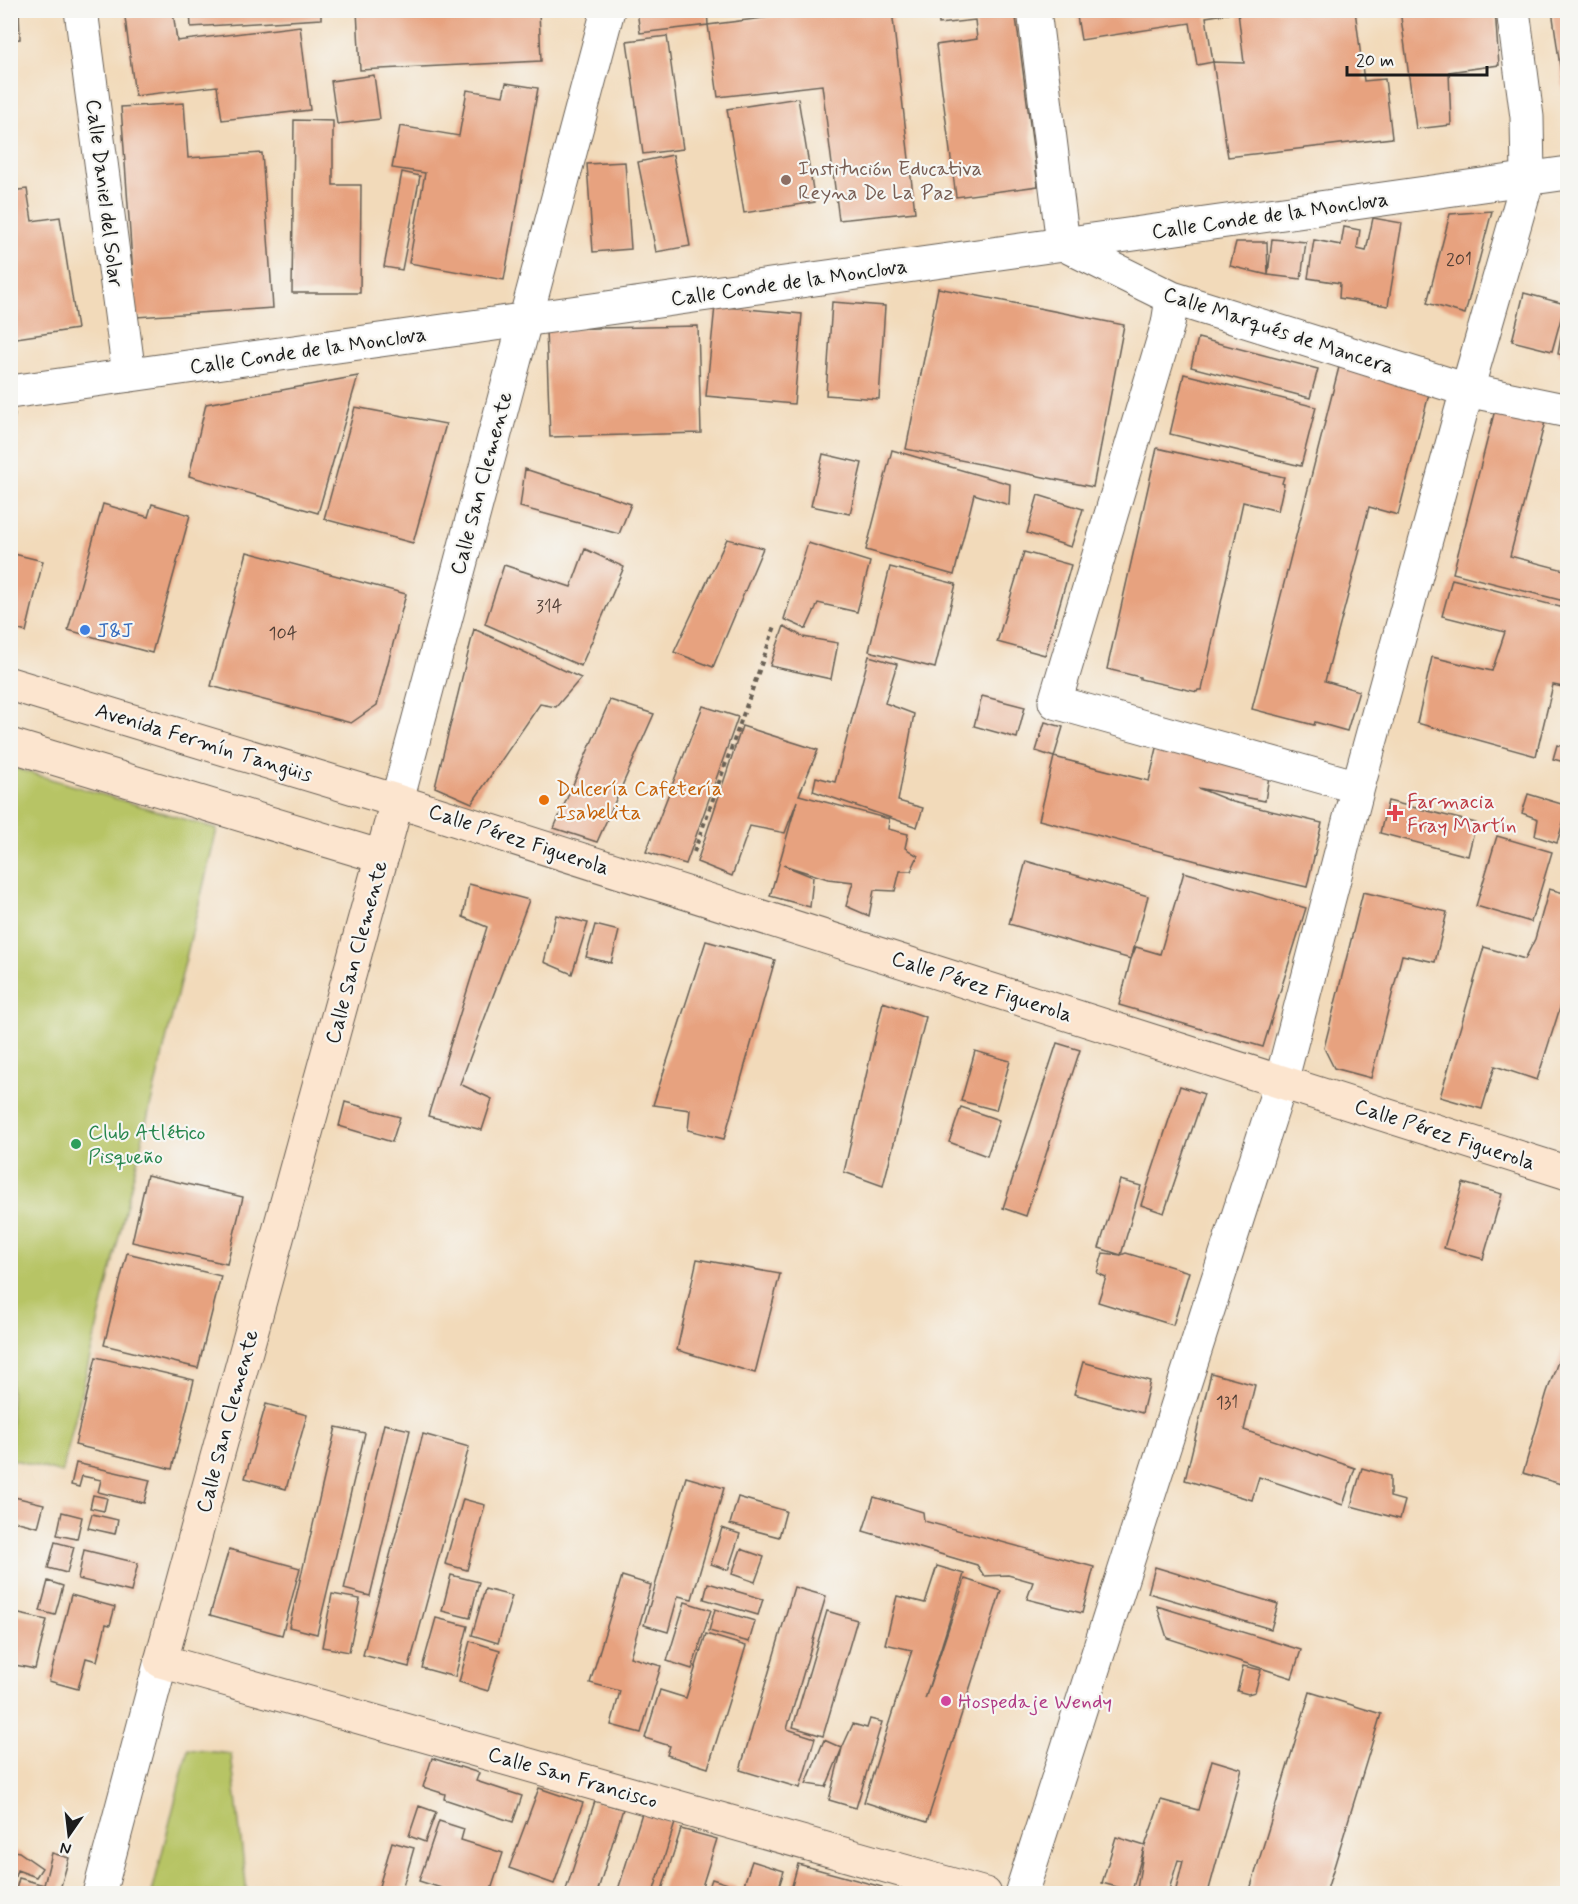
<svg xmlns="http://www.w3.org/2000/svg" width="1578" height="1904" viewBox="0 0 1578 1904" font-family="Mynerve,sans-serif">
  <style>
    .green { fill: #b7c465; stroke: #6a7040; stroke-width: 1.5 }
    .building { fill: #e7a27f }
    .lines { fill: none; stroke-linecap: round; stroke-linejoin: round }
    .minor-casing { stroke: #675e53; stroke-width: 35 }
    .tertiary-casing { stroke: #675e53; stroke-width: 35 }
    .secondary-casing { stroke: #675e53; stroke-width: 35 }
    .path { stroke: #675e53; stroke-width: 4; stroke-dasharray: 4.5 4.5; stroke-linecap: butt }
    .minor { stroke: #fff; stroke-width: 33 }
    .tertiary { stroke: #fff; stroke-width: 33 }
    .secondary { stroke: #fce5cf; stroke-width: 33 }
    .education-dot { fill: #8d6e63; stroke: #f6f6f2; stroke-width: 2 }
    .shop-dot { fill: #3f7fe0; stroke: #f6f6f2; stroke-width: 2 }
    .food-dot { fill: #e8710a; stroke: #f6f6f2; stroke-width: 2 }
    .health-dot { fill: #e0444e; stroke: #f6f6f2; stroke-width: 2 }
    .leisure-dot { fill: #2e9e5b; stroke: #f6f6f2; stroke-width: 2 }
    .hotel-dot { fill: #d1479c; stroke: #f6f6f2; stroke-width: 2 }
    .labels { text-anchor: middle; stroke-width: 4.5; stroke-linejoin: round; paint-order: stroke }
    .number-label { font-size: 18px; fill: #4f3e35 }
    .education-label { font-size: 21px; fill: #785e54; stroke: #f6f6f2; text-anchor: start }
    .street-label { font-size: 21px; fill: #1c1c1c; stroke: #f6f6f2 }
    .shop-label { font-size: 21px; fill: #366cbe; stroke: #f6f6f2; text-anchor: start }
    .food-label { font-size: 21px; fill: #c56008; stroke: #f6f6f2; text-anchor: start }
    .health-label { font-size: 21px; fill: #be3a42; stroke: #f6f6f2; text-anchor: start }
    .leisure-label { font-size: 21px; fill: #27864d; stroke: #f6f6f2; text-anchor: start }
    .hotel-label { font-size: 21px; fill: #b23c85; stroke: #f6f6f2; text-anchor: start }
  </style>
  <rect width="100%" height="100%" fill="#f6f6f2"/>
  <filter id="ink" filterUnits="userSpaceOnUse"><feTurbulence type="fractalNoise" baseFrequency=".0167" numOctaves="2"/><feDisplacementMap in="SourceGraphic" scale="12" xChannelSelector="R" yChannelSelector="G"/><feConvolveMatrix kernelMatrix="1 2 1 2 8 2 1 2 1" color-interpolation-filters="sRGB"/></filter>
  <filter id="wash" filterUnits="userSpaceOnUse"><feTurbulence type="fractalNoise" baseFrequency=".008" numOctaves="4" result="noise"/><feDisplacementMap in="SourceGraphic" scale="24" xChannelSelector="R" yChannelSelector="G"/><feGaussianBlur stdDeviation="1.35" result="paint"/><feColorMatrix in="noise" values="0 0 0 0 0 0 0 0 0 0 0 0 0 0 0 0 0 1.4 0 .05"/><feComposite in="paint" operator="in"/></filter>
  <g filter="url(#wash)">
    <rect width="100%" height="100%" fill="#f2daba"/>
    <path class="green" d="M11 767 217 829 62 1473 11 1459Z
      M188 1749 231 1754 247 1893H152Z"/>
    <g id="blocks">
      <path class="building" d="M10 10H19L20 39 10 40Z
        M190 10H321V19L191 27Z
        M357 10H539L541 61 360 70Z
        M637 10H707L708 25 640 33Z
        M827 10H892L915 212 839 220 822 85 718 97 708 25Z
        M938 10H1015L1038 186 956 197 936 45 977 39 975 20 939 24Z
        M1076 10H1355L1364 81 1385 79 1392 138 1228 157 1213 62 1244 63 1238 12 1206 17 1213 62 1197 65 1190 23 1081 40Z
        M1400 10H1495L1499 65 1449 72 1451 125 1416 129Z
        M1552 10H1568V109H1566Z
        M173 12 177 41 300 26 310 110 222 120 217 86 135 96 125 17Z
        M667 36 683 149 643 154 627 41Z
        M374 75 380 119 337 124 331 81Z
        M506 83 538 88 504 280 409 263 425 173 392 168 400 126 459 136 467 90 503 96Z
        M798 98 815 202 744 213 727 109Z
        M184 103 188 158 262 153 273 308 136 317 121 107Z
        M294 120 333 121V185H361L360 293H292Z
        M673 155 690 246 656 252 638 162Z
        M625 162 631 249 593 252 587 164Z
        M402 172 420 176 402 270 384 267Z
        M27 189 32 221 60 217 77 329 10 339V191Z
        M1492 211 1465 314 1427 303 1450 214Z
        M1373 218 1402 223 1388 306 1339 298 1340 283 1308 278 1314 240 1341 245 1344 227 1360 230 1357 249 1366 251Z
        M1272 239 1306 242 1301 279 1268 275Z
        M1236 242H1267L1268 275 1230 266Z
        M938 288 1124 325 1093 487 906 449Z
        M1524 293 1565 304 1552 351 1512 341Z
        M832 302 885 306 879 399 826 395Z
        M715 306 802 314 794 404 706 396Z
        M1566 309H1568V356L1558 354Z
        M698 326 701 433 550 437 546 329Z
        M1198 338 1318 369 1310 398 1191 367Z
        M1339 367 1430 390 1398 515 1369 507 1358 549 1360 550 1325 681 1359 691 1347 731 1315 722 1314 725 1252 709Z
        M1184 374 1316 407 1301 466 1170 434Z
        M358 376 318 513 189 476 206 404Z
        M1497 402 1547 414 1510 556 1568 571V602L1453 573Z
        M355 407 446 424 413 543 324 519Z
        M10 414H15L12 433H10Z
        M1157 448 1284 477 1282 483 1284 484 1278 511 1243 502 1202 690H1198L1197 692 1140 679V677L1107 669Z
        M892 450 1010 484 1009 505 974 494 954 575 866 550Z
        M823 454 862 463 850 514 811 506Z
        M525 469 631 504 619 534 520 507Z
        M1038 495 1083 509 1071 547 1027 533Z
        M103 504 148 517 152 504 190 515 152 653 68 630Z
        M727 539 763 548 713 667 674 652Z
        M808 543 870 562 857 612 818 603 806 629 784 619Z
        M585 549 624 567 581 666 485 624 504 565 571 587Z
        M247 552 406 594 377 705 351 723 211 686Z
        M1024 552 1071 565 1045 655 997 642Z
        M10 553 43 561 26 632 10 627Z
        M890 567 956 584 935 668 869 651Z
        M1452 579 1568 609V688L1553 685 1536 756 1417 723 1432 657 1492 671 1505 632 1442 616Z
        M784 626 803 637 838 643 831 679 770 666Z
        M474 629 581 678 556 707 540 704 472 803 435 787Z
        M869 656 897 664 885 703 914 714 898 801 923 808 917 827 813 791 816 777 835 782Z
        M982 696 1025 707 1017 738 974 726Z
        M610 700 654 714 597 842 554 828Z
        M703 706 738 717 686 864 646 852Z
        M1045 722 1063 727 1054 757 1036 751Z
        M742 726 818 750 799 795 889 819 888 829 908 834 905 848 918 856 911 871H900L895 891 874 890 869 916 846 906 853 882 828 879 783 865 813 877 810 907 770 896 797 801 785 833 750 826 732 876 697 862Z
        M1158 744 1270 770 1265 801 1198 788 1233 802 1322 823 1307 887 1216 866 1039 820 1054 757 1149 781Z
        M1557 745 1568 748V763L1553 759Z
        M1528 794 1568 806 1557 843 1535 836 1538 819 1522 813Z
        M1388 801 1476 823 1468 856 1380 833Z
        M1497 836 1552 852 1531 922 1476 906Z
        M1026 861 1148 896 1131 959 1136 947 1160 954 1184 872 1306 908 1263 1047 1119 1005 1131 959 1009 924Z
        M469 884 529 900 460 1084 492 1099 482 1130 428 1116 487 927 463 917Z
        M1549 889 1568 894V983L1537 1080 1495 1066 1482 1109 1440 1097 1484 947 1525 959 1535 939Z
        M1363 892 1447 912 1435 962 1402 955 1371 1078 1334 1068 1324 1048Z
        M556 915 588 923 572 974 544 962Z
        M595 925 619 931 611 963 586 957Z
        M706 941 775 960 724 1139 688 1130 690 1110 653 1105Z
        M883 1002 926 1017 883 1186 844 1172Z
        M1057 1043 1080 1050 1026 1216 1003 1208Z
        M975 1051 1010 1061 996 1110 961 1101Z
        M1180 1086 1204 1094 1164 1213 1141 1205Z
        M345 1102 400 1117 392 1142 339 1126Z
        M961 1107 999 1120 987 1156 949 1142Z
        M147 1175 243 1197 227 1264 132 1242Z
        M1120 1180 1141 1186 1121 1255 1126 1253 1189 1272 1173 1325 1098 1302 1106 1277 1097 1273 1103 1253 1121 1255 1099 1248Z
        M1463 1183 1502 1194 1483 1259 1444 1248Z
        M127 1253 221 1276 198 1368 104 1345Z
        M697 1259 780 1274 755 1373 677 1350Z
        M1568 1334V1486L1523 1473 1547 1392Z
        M96 1357 194 1380 172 1469 75 1445Z
        M1083 1362 1150 1381 1142 1413 1074 1394Z
        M1211 1373 1255 1385 1244 1430 1355 1468 1343 1505 1259 1477 1252 1500 1185 1480Z
        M266 1404 307 1415 286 1489 245 1478Z
        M384 1424 410 1430 370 1596 344 1589Z
        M336 1427 365 1433 317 1634 289 1627Z
        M423 1434 469 1447 409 1667 363 1655Z
        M76 1463 150 1480 144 1503 98 1492 101 1480 82 1476 79 1487 71 1485Z
        M1362 1468 1390 1476V1497L1405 1501 1400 1519 1351 1506Z
        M686 1477 724 1488 692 1599 678 1596 668 1632 644 1625Z
        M93 1495 107 1498 104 1511 90 1508Z
        M10 1496 44 1504 38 1527 10 1520Z
        M738 1497 786 1511 779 1537 730 1524Z
        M874 1497 923 1512 924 1521 1094 1567 1082 1613 1027 1599 1033 1582 1008 1575 984 1576 977 1565 863 1531Z
        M463 1499 485 1505 467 1570 445 1564Z
        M62 1512 82 1517 77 1539 57 1535Z
        M92 1514 118 1520 115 1534 88 1528Z
        M722 1528 740 1534 728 1570 711 1564Z
        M55 1542 74 1547 67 1573 48 1568Z
        M229 1549 300 1568 282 1635 210 1615Z
        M741 1549 764 1557 755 1582 732 1574Z
        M84 1550 138 1563 131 1592 78 1579Z
        M937 1566 964 1574 925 1699 965 1579 1001 1591 927 1822 864 1802 912 1650 885 1644 897 1596 925 1603Z
        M1155 1567 1278 1604 1271 1629 1148 1593Z
        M451 1575 479 1582 470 1618 442 1611Z
        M622 1576 651 1585 630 1657 661 1666 641 1733 611 1725 620 1691 590 1683Z
        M48 1581 63 1586 55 1615 40 1611Z
        M708 1583 763 1599 758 1615 704 1599Z
        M794 1587 826 1596 787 1729 815 1738 800 1788 740 1770Z
        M485 1589 512 1596 498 1643 472 1635Z
        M332 1594 360 1599 349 1652 322 1647Z
        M71 1595 115 1607 110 1625 106 1624 97 1661 86 1658 78 1689 49 1681Z
        M685 1602 711 1610 692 1669 667 1661Z
        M1157 1606 1301 1650 1292 1678 1167 1638Z
        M715 1609 755 1621 749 1642 709 1631Z
        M827 1611 857 1620 823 1736 793 1727Z
        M10 1612 47 1620 35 1669 10 1664Z
        M436 1618 468 1626 455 1677 422 1668Z
        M706 1634 746 1646 708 1768 667 1755 670 1746 645 1738 660 1690 686 1698Z
        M470 1641 500 1650 488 1691 459 1682Z
        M1243 1666 1261 1670 1255 1692 1248 1694 1237 1691Z
        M1310 1692 1381 1714 1326 1893H1249Z
        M870 1719 882 1722 856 1808 829 1800 842 1748 853 1724 867 1728Z
        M824 1740 842 1748 826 1787 806 1784Z
        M432 1758 479 1773 476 1781 522 1796 513 1822 444 1799 445 1794 423 1787Z
        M1212 1760 1242 1769 1208 1893H1175L1183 1861 1178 1860 1168 1893H1154L1137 1889 1144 1848 1132 1891 1102 1883 1116 1837 1145 1846 1161 1800 1198 1810Z
        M539 1788 583 1803 554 1884 509 1868Z
        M595 1801 623 1809 597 1893H565Z
        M419 1806 436 1812 425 1842 409 1836Z
        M642 1813 675 1823 653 1893H617Z
        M439 1821 464 1829 461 1840 503 1853 490 1893H457L419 1881Z
        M681 1829 717 1839 700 1893H661Z
        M392 1842 414 1848 401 1893H377Z
        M10 1850 19 1852 42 1868 36 1877 17 1870 13 1883 10 1882Z
        M52 1853 69 1858 59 1893H15L19 1878 44 1885Z
        M752 1861 784 1871 777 1893H741Z
        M798 1864 882 1887 881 1893H790Z
        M712 1879 737 1887 734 1893H707Z"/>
    </g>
  </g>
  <g filter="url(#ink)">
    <use href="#blocks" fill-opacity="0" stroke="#675e53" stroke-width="1.5"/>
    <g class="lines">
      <g class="minor-casing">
        <path id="minor" d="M81 10 129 375
          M1034 10 1063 244 1172 298 1467 390 1568 411
          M1172 298 1168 324 1055 702 1358 787
          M397 801 608 10
          M99 1894 161 1661
          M1021 1894 1281 1082 1358 787 1467 390 1528 178 1527 117 1513 10"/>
      </g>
      <g class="tertiary-casing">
        <path id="tertiary" d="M10 392 1568 173"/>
      </g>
      <g class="secondary-casing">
        <path id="secondary" d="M10 684 397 801 1568 1173
          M10 745 382 857
          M397 801 161 1661 985 1894"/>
      </g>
      <path class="path" d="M694 852 775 626"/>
      <use href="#minor" class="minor"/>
      <use href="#tertiary" class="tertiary"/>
      <use href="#secondary" class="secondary"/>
    </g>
  </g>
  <circle class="education-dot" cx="786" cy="180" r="6"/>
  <circle class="shop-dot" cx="85" cy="630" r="6"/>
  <circle class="food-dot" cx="544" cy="800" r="6"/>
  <path class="health-dot" d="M1392 804h6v6h6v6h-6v6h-6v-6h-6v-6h6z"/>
  <circle class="leisure-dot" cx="76" cy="1144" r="6"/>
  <circle class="hotel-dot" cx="946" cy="1701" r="6"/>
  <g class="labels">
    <g class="number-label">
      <text x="1459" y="265">201</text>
      <text x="549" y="612">314</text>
      <text x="283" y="639">104</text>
      <text x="1227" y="1408">131</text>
    </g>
    <g class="education-label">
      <text x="798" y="175">Institución Educativa<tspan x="798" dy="24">Reyna De La Paz</tspan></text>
    </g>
    <g class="street-label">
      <text transform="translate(105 193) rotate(83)" y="7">Calle Daniel del Solar</text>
      <text transform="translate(1270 215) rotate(-8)" y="7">Calle Conde de la Monclova</text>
      <text transform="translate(789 282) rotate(-8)" y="7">Calle Conde de la Monclova</text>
      <text transform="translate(1279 330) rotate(18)" y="7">Calle Marqués de Mancera</text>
      <text transform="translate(308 350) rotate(-8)" y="7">Calle Conde de la Monclova</text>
      <text transform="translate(481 483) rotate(-75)" y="7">Calle San Clemente</text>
      <text transform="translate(204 742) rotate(17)" y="7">Avenida Fermín Tangüis</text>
      <text transform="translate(519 839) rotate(18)" y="7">Calle Pérez Figuerola</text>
      <text transform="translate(356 952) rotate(-75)" y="7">Calle San Clemente</text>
      <text transform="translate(982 986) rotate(18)" y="7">Calle Pérez Figuerola</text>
      <text transform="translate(1445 1134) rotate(18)" y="7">Calle Pérez Figuerola</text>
      <text transform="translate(227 1421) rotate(-75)" y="7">Calle San Clemente</text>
      <text transform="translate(573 1777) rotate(16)" y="7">Calle San Francisco</text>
    </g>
    <g class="shop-label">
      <text x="97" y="637">J&amp;J</text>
    </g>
    <g class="food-label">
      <text x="556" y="795">Dulcería Cafetería<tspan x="556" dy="24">Isabelita</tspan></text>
    </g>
    <g class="health-label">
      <text x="1407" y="808">Farmacia<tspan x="1407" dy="24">Fray Martín</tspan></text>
    </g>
    <g class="leisure-label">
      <text x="88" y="1139">Club Atlético<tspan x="88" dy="24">Pisqueño</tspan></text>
    </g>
    <g class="hotel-label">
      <text x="958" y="1708">Hospedaje Wendy</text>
    </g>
  </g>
  <rect width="1578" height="1904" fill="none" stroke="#f6f6f2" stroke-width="36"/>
  <g transform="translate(69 1835) rotate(194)" stroke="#f6f6f2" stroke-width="4.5" paint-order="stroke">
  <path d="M0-4.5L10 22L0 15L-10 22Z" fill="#1c1c1c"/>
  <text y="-9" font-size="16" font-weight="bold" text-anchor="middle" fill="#1c1c1c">N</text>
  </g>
  <path d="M1347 66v9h140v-9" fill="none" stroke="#1c1c1c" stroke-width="3"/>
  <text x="1356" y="66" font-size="18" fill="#1c1c1c" stroke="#f6f6f2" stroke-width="4.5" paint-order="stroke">20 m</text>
</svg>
